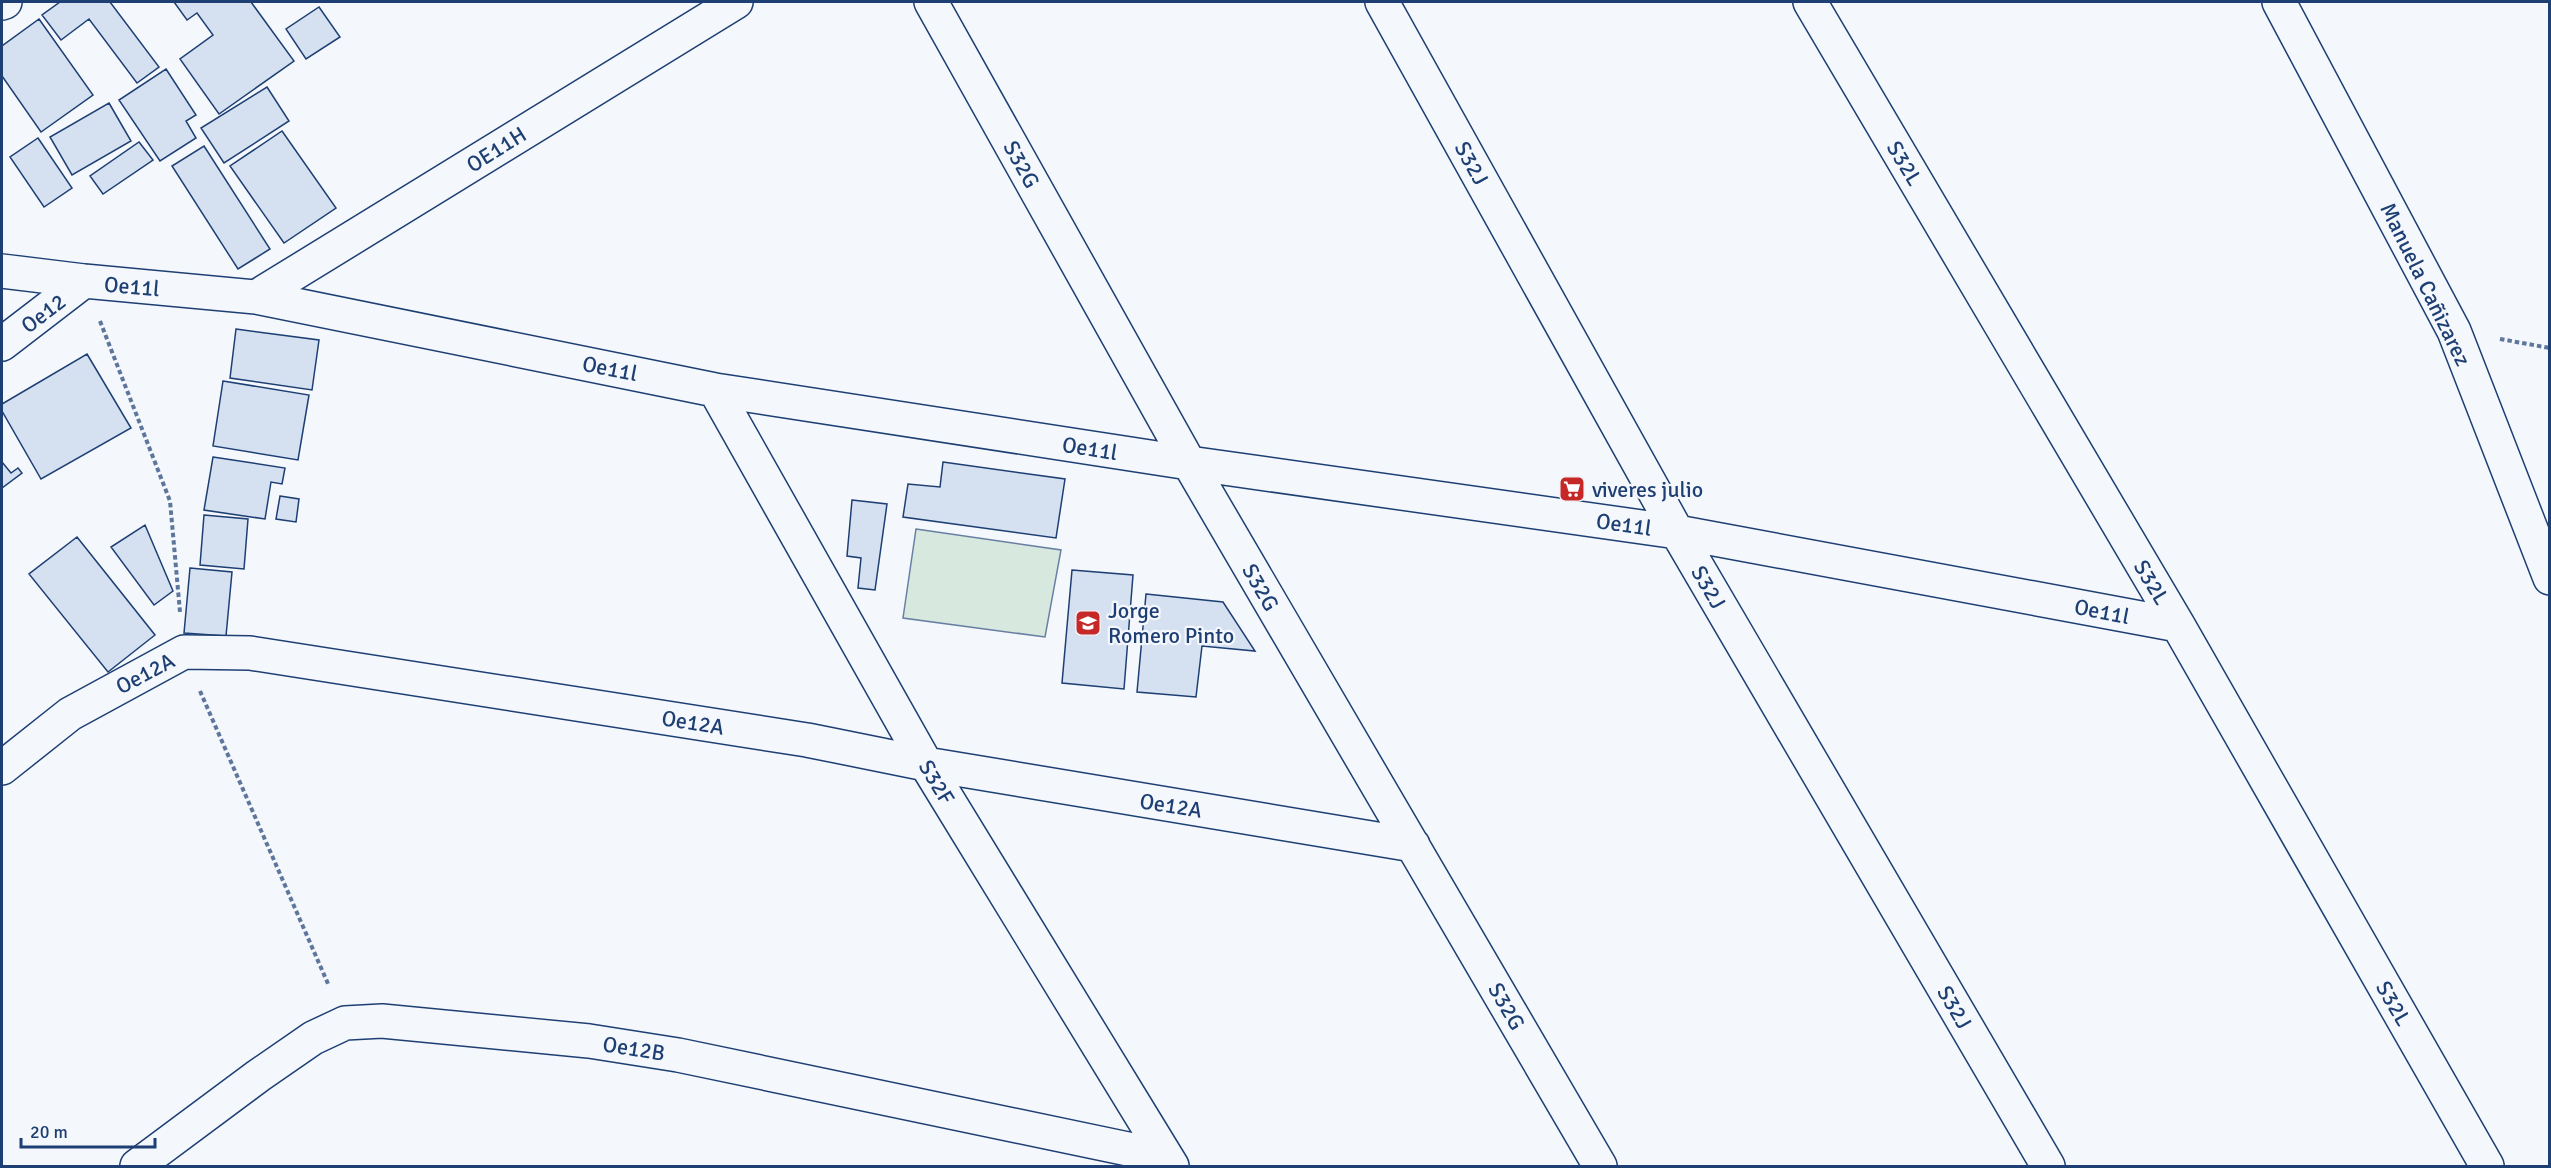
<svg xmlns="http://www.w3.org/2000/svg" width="2551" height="1168" viewBox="0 0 2551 1168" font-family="Signika,sans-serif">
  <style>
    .green { fill: #d7e8df; stroke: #687fa3; stroke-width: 1.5 }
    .building { fill: #d5e0f0; stroke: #1d3f73; stroke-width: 1.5 }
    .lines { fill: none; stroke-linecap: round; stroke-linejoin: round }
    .street-casing { stroke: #1d3f73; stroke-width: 36 }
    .path { stroke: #5e769c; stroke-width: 4; stroke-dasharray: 4.5 3; stroke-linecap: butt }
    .street { stroke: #f4f7fb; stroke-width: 33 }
    .labels { text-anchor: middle; stroke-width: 4.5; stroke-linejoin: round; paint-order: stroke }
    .street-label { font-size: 22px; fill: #1d3f73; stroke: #f4f7fb }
    .poi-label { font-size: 22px; fill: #1d3f73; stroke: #f4f7fb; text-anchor: start }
  </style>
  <rect width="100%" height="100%" fill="#f4f7fb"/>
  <path class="green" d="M916 529 1061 550 1045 637 903 618Z"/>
  <path class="building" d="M60 2H110L159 67 137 83 89 19 61 40 42 15Z
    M174 2H251L294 61 219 114 180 59 213 35 197 13 187 20Z
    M319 7 340 37 306 59 286 29Z
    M39 19 93 95 41 132 2 76V46Z
    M166 69 196 115 186 121 196 138 160 161 119 100Z
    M267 87 289 121 224 163 201 128Z
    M109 103 131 141 72 175 50 137Z
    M282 131 336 208 284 243 230 166Z
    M38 138 72 188 44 207 10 157Z
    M139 142 153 160 103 194 90 176Z
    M204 146 270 249 238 269 172 166Z
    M236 329 319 340 312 390 230 378Z
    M87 354 131 428 41 479 2 411V404Z
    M223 381 309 395 298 460 213 446Z
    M213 457 285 468 282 484 271 482 265 519 204 510Z
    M2 462 11 473 18 468 22 473 2 488Z
    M943 462 1065 479 1056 538 903 517 908 484 940 487Z
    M280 496 299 499 296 522 276 519Z
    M852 500 887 504 875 590 858 588 861 558 847 556Z
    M204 515 248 519 244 569 200 565Z
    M145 525 173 591 154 605 111 547Z
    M77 537 155 635 108 672 29 574Z
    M190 568 232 572 226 636 184 633Z
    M1072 570 1133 575 1124 689 1062 683Z
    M1146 594 1223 602 1255 651 1202 646 1196 697 1137 692Z"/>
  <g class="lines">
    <g class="street-casing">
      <path id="street" d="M931 2 1189 463 1600 1166
        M1382 2 1677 532 2048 1166
        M1810 2 2178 625 2487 1166
        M2279 2 2454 331 2550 578
        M2 3 5 2
        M2 271 84 281 256 297 715 390 1189 463 1677 532 2178 625
        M256 297 736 2
        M2 344 84 281
        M715 390 926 764 1172 1166
        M2 768 70 714 184 652 250 653 807 740 926 764 1413 845
        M137 1166 258 1076 313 1038 345 1023 382 1021 589 1041 678 1055 1166 1157"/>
    </g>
    <path class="path" d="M100 321 170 501 180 612
      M2500 339 2550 348
      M200 691 329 986"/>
    <use href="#street" class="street"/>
  </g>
  <defs>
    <g id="supermarket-square" transform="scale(1.35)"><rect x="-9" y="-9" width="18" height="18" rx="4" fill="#c62828" stroke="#f4f7fb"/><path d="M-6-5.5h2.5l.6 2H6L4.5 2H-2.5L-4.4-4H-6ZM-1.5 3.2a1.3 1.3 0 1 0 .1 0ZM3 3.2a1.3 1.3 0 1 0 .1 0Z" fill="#fff"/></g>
    <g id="school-square" transform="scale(1.35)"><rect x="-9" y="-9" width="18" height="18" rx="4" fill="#c62828" stroke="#f4f7fb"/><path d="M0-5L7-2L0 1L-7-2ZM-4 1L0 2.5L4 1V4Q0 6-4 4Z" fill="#fff"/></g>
  </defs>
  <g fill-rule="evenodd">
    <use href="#supermarket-square" x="1572" y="489"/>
    <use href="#school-square" x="1088" y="623"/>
  </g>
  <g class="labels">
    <g class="street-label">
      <text transform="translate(496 149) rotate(-32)" y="8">OE11H</text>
      <text transform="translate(1472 163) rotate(61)" y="8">S32J</text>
      <text transform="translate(1905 163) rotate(59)" y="8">S32L</text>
      <text transform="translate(1022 164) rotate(61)" y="8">S32G</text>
      <text transform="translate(2426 284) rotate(64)" y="8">Manuela Cañizarez</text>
      <text transform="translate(132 286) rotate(5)" y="8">Oe11l</text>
      <text transform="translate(43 313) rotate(-37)" y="8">Oe12</text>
      <text transform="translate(610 368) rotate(11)" y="8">Oe11l</text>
      <text transform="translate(1090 448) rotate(9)" y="8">Oe11l</text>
      <text transform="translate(1624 524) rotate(8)" y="8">Oe11l</text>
      <text transform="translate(2152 582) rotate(59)" y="8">S32L</text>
      <text transform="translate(1261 587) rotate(60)" y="8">S32G</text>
      <text transform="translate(1709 587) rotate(60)" y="8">S32J</text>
      <text transform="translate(2102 611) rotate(11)" y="8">Oe11l</text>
      <text transform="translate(145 673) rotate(-28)" y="8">Oe12A</text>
      <text transform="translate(693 722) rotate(9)" y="8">Oe12A</text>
      <text transform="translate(937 782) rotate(59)" y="8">S32F</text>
      <text transform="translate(1171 805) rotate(9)" y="8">Oe12A</text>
      <text transform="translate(2394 1003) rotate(60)" y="8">S32L</text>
      <text transform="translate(1507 1006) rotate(60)" y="8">S32G</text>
      <text transform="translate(1955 1007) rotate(60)" y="8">S32J</text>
      <text transform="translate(634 1048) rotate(9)" y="8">Oe12B</text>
    </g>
    <g class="poi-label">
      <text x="1592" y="497">viveres julio</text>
      <text x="1108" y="618">Jorge<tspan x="1108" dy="25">Romero Pinto</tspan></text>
    </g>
  </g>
  <rect width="2551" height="1168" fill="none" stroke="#1d3f73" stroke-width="6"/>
  <path d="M21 1138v9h134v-9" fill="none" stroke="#1d3f73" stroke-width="3"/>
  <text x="30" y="1138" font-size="18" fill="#1d3f73" stroke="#f4f7fb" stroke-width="4.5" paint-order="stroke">20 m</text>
</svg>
